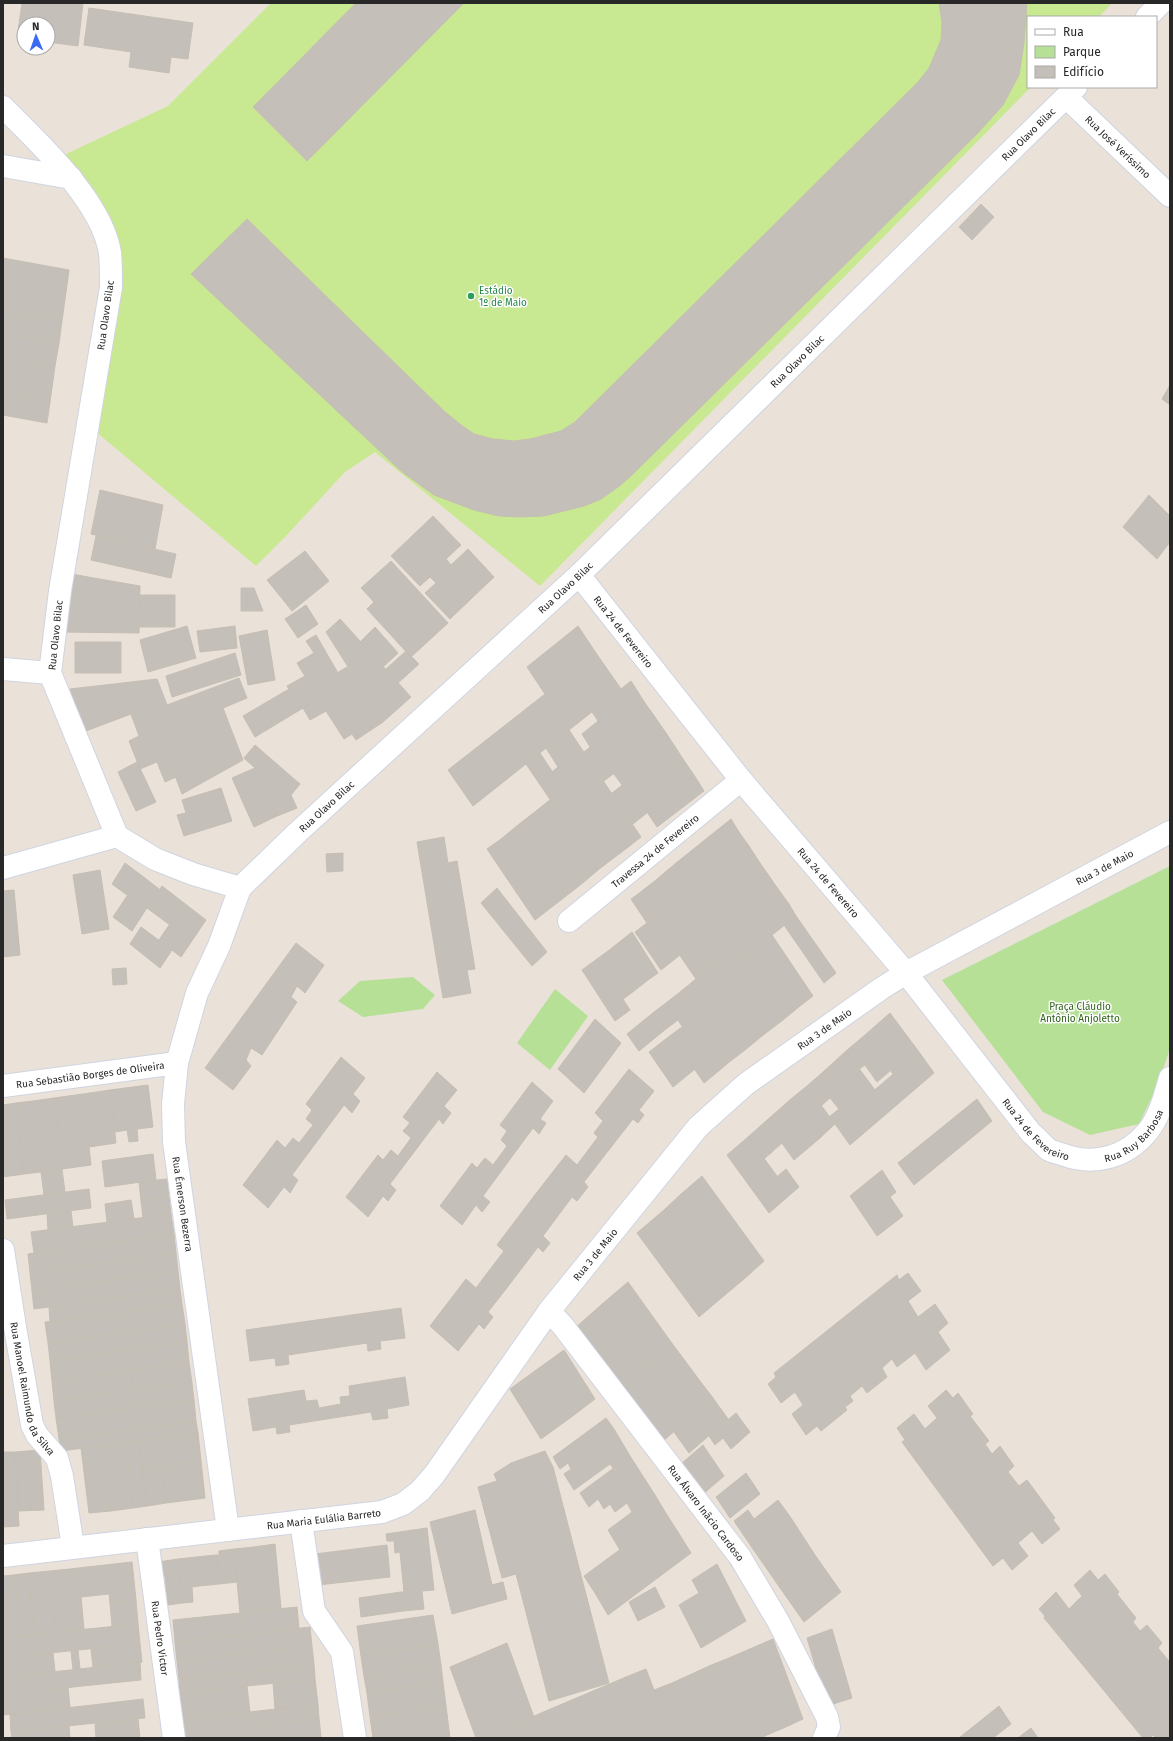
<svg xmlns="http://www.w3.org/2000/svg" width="1173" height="1741" viewBox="0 0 1173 1741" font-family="'Fira Sans',sans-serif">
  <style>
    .green { fill: #b5e096 }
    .pitch { fill: #c9e892 }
    .building { fill: #c5bfb9; stroke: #c5beb3 }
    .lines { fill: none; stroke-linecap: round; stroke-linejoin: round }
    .minor-casing { stroke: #cfd4e1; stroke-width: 24 }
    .minor { stroke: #fff; stroke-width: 22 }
    .leisure-dot { fill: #2e9e5b; stroke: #fff; stroke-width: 1.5 }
    .labels { text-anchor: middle; stroke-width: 3; stroke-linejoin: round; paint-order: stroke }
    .street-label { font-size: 10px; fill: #282828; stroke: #fff }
    .leisure-label { font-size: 10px; fill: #27864d; stroke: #fff; text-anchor: start }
    .park-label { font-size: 10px; fill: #2f621b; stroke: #fff }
  </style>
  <rect width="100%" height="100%" fill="#eae2d9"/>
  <path class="green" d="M1170 866V1048L1159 1082 1139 1124 1090 1135 1043 1112 942 980Z
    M413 977 435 995 423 1009 363 1017 338 1001 360 981Z
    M555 989 588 1016 550 1070 517 1043Z"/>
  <path class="pitch" d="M271 3H1112L1099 17H1028V87H1031L540 586 375 452 345 472 285 537 256 566 95 431 120 261 64 155 168 106Z"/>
  <path class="building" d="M22 3H83L78 46 48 42V24H24V39L17 38Z
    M356 3H464L307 161 253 107Z
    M939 3H1027L1024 43 1019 75 1003 105 977 134 632 475 618 487 601 499 584 506 544 516 518 517 499 516 474 510 434 495 401 471 191 274 247 219 444 411 461 425 474 434 493 439 514 441 530 439 561 431 575 422 918 82 929 68 941 40 942 23Z
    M89 8 193 23 188 59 171 57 169 73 129 67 131 52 84 45Z
    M981 204 994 217 972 240 959 227Z
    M3 258 69 270 62 321 3 311Z
    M3 311 62 321 59 343 3 333Z
    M3 333 59 343 55 366 3 357Z
    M3 357 55 366 50 402 3 393Z
    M1170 385V405L1162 399Z
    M3 393 50 402 47 423 3 415Z
    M100 490 163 505 155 549 91 534Z
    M1149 495 1170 516V542L1157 559 1123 527Z
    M433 516 461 545 446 559 451 565 468 549 494 577 450 619 425 593 436 583 430 577 420 586 391 556Z
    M96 536 176 554 171 578 91 560Z
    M305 551 329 581 292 611 267 580Z
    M391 561 448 623 411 657 367 609 374 602 361 588Z
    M71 574 140 586 139 633 62 632Z
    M241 588H254L263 611H241Z
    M139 595H175V627H139Z
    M306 605 318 624 298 638 285 619Z
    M340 619 411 697 383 722 326 632Z
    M187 626 196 658 148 672 140 640Z
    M235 626 237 648 200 652 197 631Z
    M578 626 596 653 545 694 527 667Z
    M375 627 398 653 383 667 360 642Z
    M267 630 275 680 248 685 239 636Z
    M316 635 338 673 312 688 297 663 314 653 306 641Z
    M75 642H121V673H75Z
    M406 651 419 664 398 683 386 669Z
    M235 653 241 675 172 697 166 676Z
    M596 653 621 689 569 730 545 694Z
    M347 667 383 722 356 740 352 734 344 739 326 711 310 720 303 708 318 699 312 688Z
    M305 676 318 699 255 737 243 716 289 689 287 686Z
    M239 678 247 698 223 708 243 760 182 794 161 739 178 733 167 705Z
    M157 679 178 733 161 739 176 777 165 782 157 762 140 769 129 741 139 736 131 714 86 731 70 689Z
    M631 681 645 703 590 747 582 734 598 721 592 712Z
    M545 694 569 730 473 806 448 770Z
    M645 703 655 717 594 766 584 752Z
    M655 717 666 733 604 781 594 766Z
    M569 730 641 837 627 848 555 741Z
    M666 733 674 745 622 785 614 774Z
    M555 741 627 848 611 860 552 772 558 767 546 748Z
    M255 745 300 784 291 795 297 808 277 816 255 768 244 758Z
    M674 745 683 759 622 808 612 793Z
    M540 753 611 860 598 870 526 764Z
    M683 759 694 775 633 824 622 808Z
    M137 762 156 802 136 811 118 772Z
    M255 768 277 816 254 827 232 778Z
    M694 775 704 791 657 827 647 812Z
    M221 788 232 821 184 836 177 815 186 813 182 800Z
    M551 799 598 870 584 882 536 811Z
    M536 811 584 882 566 896 518 825Z
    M731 819 739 832 685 876 676 863Z
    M518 825 566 896 548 910 501 839Z
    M739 832 749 846 695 890 685 876Z
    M444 837 448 863 457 861 475 969 467 970 471 993 443 998 417 842Z
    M501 839 548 910 535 920 487 849Z
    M749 846 758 860 704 903 695 890Z
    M343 853V871L327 872 326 854Z
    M758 860 767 873 713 916 704 903Z
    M125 863 141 875 127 895 112 884Z
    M676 863 734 948 714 965 656 880Z
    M100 870 109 929 82 934 73 875Z
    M767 873 776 886 722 929 713 916Z
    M141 875 159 889 132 931 113 917Z
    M656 880 714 965 696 979 638 894Z
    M162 886 184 903 170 925 147 908Z
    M776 886 789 904 734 948 722 929Z
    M497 888 547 952 532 966 481 903Z
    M14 890 20 955 3 957V891Z
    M638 894 680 955 661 970 635 932 647 923 631 899Z
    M184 903 206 920 181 957 159 940Z
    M789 904 796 916 742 959 734 948Z
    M796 916 836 973 824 983 784 925Z
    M141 927 172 950 160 968 130 944Z
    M632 932 658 973 648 980 622 940Z
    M772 935 813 996 800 1006 759 945Z
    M622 940 648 980 634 991 608 951Z
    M296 943 324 965 305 993 297 986 291 997 297 1002 262 1055 251 1048 246 1060 251 1066 233 1090 205 1068Z
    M759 945 800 1006 783 1020 742 959Z
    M734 948 783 1020 762 1036 714 965Z
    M608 951 634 991 623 999 597 959Z
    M597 959 630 1010 615 1021 582 970Z
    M714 965 762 1036 745 1050 696 979Z
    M126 968 127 984 113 985 112 969Z
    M696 979 745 1050 728 1063 680 992Z
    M680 992 728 1063 715 1074 666 1003Z
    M666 1003 678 1020 666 1029 654 1012Z
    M654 1012 666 1029 639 1051 627 1034Z
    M890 1013 919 1052 893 1074 865 1035Z
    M595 1019 621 1043 584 1093 558 1069Z
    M682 1027 715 1074 704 1083 671 1035Z
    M671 1035 695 1069 673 1087 649 1052Z
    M865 1035 890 1071 877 1082 865 1065 859 1069 846 1051Z
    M846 1051 875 1090 851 1110 823 1072Z
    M919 1052 934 1073 850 1145 835 1124Z
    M341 1057 365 1078 353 1094 360 1101 352 1113 344 1105 292 1175 298 1180 290 1193 284 1187 268 1208 243 1185 277 1140 285 1148 293 1138 299 1143 313 1125 306 1119 312 1110 306 1104Z
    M629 1069 654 1091 639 1110 644 1115 638 1123 633 1119 601 1160 589 1149 598 1137 594 1133 603 1121 595 1113Z
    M437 1072 457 1090 444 1106 451 1113 443 1124 439 1119 390 1184 396 1190 388 1201 383 1196 368 1217 346 1197 378 1155 383 1160 391 1150 398 1156 411 1138 403 1131 410 1123 403 1117Z
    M823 1072 851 1110 835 1124 829 1117 839 1109 830 1098 821 1106 807 1086Z
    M532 1082 553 1101 540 1119 546 1123 539 1134 533 1128 483 1196 490 1202 482 1212 476 1205 462 1225 440 1206 472 1163 477 1168 485 1158 493 1165 507 1146 501 1140 507 1131 500 1125Z
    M148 1085 153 1127 137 1129 138 1141 129 1142 127 1130 115 1132 110 1090Z
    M807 1086 835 1124 820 1138 791 1099Z
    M110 1090 116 1143 89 1147 83 1094Z
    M83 1094 91 1165 62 1169 54 1098Z
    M54 1098 62 1169 41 1172 33 1101Z
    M791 1099 820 1138 794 1160 766 1121Z
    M977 1099 992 1121 914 1185 898 1163Z
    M33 1101 41 1172 24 1174 16 1103Z
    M16 1103 21 1146 4 1148 3 1105Z
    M766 1121 782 1143 764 1159 748 1137Z
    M748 1137 777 1176 756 1195 727 1155Z
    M21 1146 24 1174 3 1177V1148Z
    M589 1149 601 1160 584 1182 588 1187 577 1201 572 1197 557 1217 534 1196 566 1155 577 1165Z
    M153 1154 156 1180 105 1187 102 1161Z
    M62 1169 65 1192 44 1195 41 1172Z
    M786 1169 799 1187 769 1213 756 1195Z
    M882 1170 896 1192 890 1197 903 1216 877 1236 850 1196Z
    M702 1176 764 1261 744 1279 681 1194Z
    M167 1179 169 1197 141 1201 139 1182Z
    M89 1189 91 1208 7 1219 5 1200Z
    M681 1194 744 1279 726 1294 664 1210Z
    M534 1196 557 1217 543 1236 550 1243 543 1252 538 1247 506 1289 488 1272 504 1251 497 1245Z
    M169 1197 171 1214 143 1217 141 1201Z
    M131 1200 134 1219 107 1222 105 1204Z
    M664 1210 726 1294 699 1317 637 1233Z
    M71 1211 73 1227 48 1230 47 1214Z
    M171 1214 174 1234 34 1253 31 1232Z
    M174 1234 176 1253 118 1261 115 1242Z
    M115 1242 118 1261 30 1273 28 1254Z
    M176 1253 178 1271 120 1279 118 1261Z
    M118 1261 120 1279 32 1291 30 1273Z
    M178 1271 180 1289 122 1297 120 1279Z
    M488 1272 506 1289 488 1312 493 1317 484 1329 479 1324 458 1351 430 1326 466 1279 476 1288Z
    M908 1273 921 1291 908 1301 918 1317 935 1304 948 1323 938 1332 950 1350 926 1370 915 1353 897 1367 892 1359 882 1368 887 1377 867 1393 862 1386 850 1396 853 1401 845 1407 847 1410 821 1431 817 1426 806 1435 792 1414 803 1405 795 1392 781 1403 768 1384 776 1377 774 1373 897 1275 899 1280Z
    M120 1279 122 1297 34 1309 32 1291Z
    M628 1282 671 1342 645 1364 601 1305Z
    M180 1289 182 1304 124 1312 122 1297Z
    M122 1297 124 1312 50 1322 49 1307Z
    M182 1304 185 1324 126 1332 124 1312Z
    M601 1305 614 1322 587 1345 574 1329Z
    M401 1308 405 1338 380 1341 381 1349 368 1351 367 1343 288 1355 289 1364 276 1366 275 1358 250 1361 246 1330Z
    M124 1312 126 1332 48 1343 45 1322Z
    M614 1322 624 1336 597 1360 587 1345Z
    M185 1324 187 1342 128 1350 126 1332Z
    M126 1332 128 1350 50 1361 48 1343Z
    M624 1336 633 1348 606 1372 597 1360Z
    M187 1342 189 1362 131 1370 128 1350Z
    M671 1342 700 1381 651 1424 622 1385Z
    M633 1348 645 1364 622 1385 610 1368Z
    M128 1350 131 1370 52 1381 50 1361Z
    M564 1350 595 1399 570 1418 539 1368Z
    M189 1362 192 1383 133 1390 131 1370Z
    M539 1368 570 1418 541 1439 510 1389Z
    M131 1370 133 1390 54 1401 52 1381Z
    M405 1377 409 1405 387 1409 388 1418 373 1420 371 1412 289 1425 290 1432 277 1434 276 1427 253 1431 248 1399 304 1390 306 1401 317 1400 319 1408 341 1404 340 1397 350 1396 349 1386Z
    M700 1381 713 1398 663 1441 651 1424Z
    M192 1383 194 1400 135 1408 133 1390Z
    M133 1390 135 1408 56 1418 54 1401Z
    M946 1390 953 1398 958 1393 973 1414 970 1416 989 1441 985 1444 992 1454 1000 1446 1014 1466 1008 1472 1019 1486 1027 1480 1055 1518 1053 1520 1060 1529 1042 1544 1032 1531 1018 1543 1028 1556 1012 1570 1003 1558 993 1566 902 1442 905 1440 897 1428 914 1414 925 1429 937 1418 928 1406Z
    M713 1398 728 1419 689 1453 674 1432Z
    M194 1400 196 1421 138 1429 135 1408Z
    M135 1408 138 1429 59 1439 56 1418Z
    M736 1413 750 1432 731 1449 723 1438 715 1445 709 1436Z
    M606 1418 614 1429 560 1469 553 1457Z
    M196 1421 198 1433 139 1441 138 1429Z
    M138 1429 139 1441 61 1451 59 1439Z
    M614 1429 630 1456 613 1468 610 1464 574 1490 564 1474 571 1469 568 1463Z
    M198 1433 201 1461 142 1469 139 1441Z
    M139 1441 147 1506 133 1508 125 1442Z
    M125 1442 133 1508 111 1511 103 1446Z
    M703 1445 724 1476 703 1494 681 1464Z
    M103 1446 111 1511 89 1513 81 1448Z
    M40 1450 44 1510 18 1511 15 1452Z
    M545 1451 553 1467 609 1683 549 1701 516 1574 502 1578 478 1487 497 1481 494 1474 511 1463Z
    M3 1452H15L19 1526 3 1527Z
    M630 1456 655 1495 632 1512 627 1503 615 1512 610 1504 604 1509 598 1499 589 1507 580 1493Z
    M201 1461 205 1498 182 1501 177 1464Z
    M177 1464 182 1501 166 1503 162 1466Z
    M162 1466 166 1503 147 1506 142 1469Z
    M746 1473 760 1494 730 1518 716 1497Z
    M655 1495 667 1515 620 1550 608 1530Z
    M778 1500 791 1518 753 1549 734 1521 748 1510 754 1519Z
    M475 1510 492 1585 503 1582 507 1599 452 1614 430 1522Z
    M667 1515 678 1532 595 1593 584 1576Z
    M791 1518 815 1555 778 1585 753 1549Z
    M427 1528 434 1590 422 1591 424 1609 403 1611 401 1592H404L400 1552 395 1553 394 1541H387L386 1534Z
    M678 1532 691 1553 608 1615 595 1593Z
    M275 1544 281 1608 260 1610 254 1547Z
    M387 1545 390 1577 318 1585 315 1554Z
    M254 1547 260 1610 240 1613 234 1549Z
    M234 1549 237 1582 219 1584 216 1555H219V1551Z
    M216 1555 219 1584 199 1586 196 1557Z
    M815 1555 841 1592 804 1622 778 1585Z
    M196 1557 199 1586 192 1587 193 1602 182 1603 178 1559Z
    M178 1559 182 1603 168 1605 165 1576H159L158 1562Z
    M132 1562 136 1600 110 1603 109 1594 90 1596 87 1567Z
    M717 1564 746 1621 701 1648 679 1605 699 1593 692 1580Z
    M87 1567 90 1596 81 1597 84 1629 77 1630 70 1569Z
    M70 1569 77 1630 56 1632 50 1571Z
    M1090 1570 1098 1580 1105 1574 1119 1592 1117 1594 1136 1618 1133 1622 1140 1631 1147 1625 1162 1643 1158 1648 1169 1661 1170 1660 1169 1738H1156L1153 1735 1149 1738H1143L1044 1618 1045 1616 1039 1609 1056 1592 1069 1609 1082 1596 1074 1585Z
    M50 1571 56 1632 34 1635 29 1573Z
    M29 1573 34 1635 20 1637 14 1575Z
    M14 1575 20 1637 3 1638V1576Z
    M655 1587 665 1607 638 1621 629 1602Z
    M401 1592 403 1611 361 1617 359 1598Z
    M136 1600 138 1624 112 1626 110 1603Z
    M297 1607 299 1628 242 1635 240 1613Z
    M240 1613 242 1635 175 1642 173 1620Z
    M433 1615 438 1644 361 1656 357 1626Z
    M138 1624 140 1644 78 1650 77 1630Z
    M310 1627 312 1646 244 1653 242 1635Z
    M832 1629 852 1698 827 1706 807 1638Z
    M77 1630 78 1650 3 1658V1638Z
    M242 1635 244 1653 177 1661 175 1642Z
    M773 1639 803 1719 788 1726 759 1645Z
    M507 1643 534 1717 485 1738H476L450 1667Z
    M140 1644 142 1662 93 1667 91 1649Z
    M438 1644 441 1665 364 1676 361 1656Z
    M759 1645 788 1726 760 1738 729 1658Z
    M312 1646 314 1664 246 1672 244 1653Z
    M78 1650 80 1669 73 1670 71 1651Z
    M53 1653 55 1671 3 1677V1658Z
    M244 1653 246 1672 179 1679 177 1661Z
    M729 1658 759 1738H736L709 1666Z
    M140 1662 141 1680 82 1686 80 1669Z
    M314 1664 315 1679 247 1686 246 1672Z
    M441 1665 443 1682 367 1693 364 1676Z
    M709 1666 736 1738H718L694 1673Z
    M80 1669 82 1686 3 1695V1677Z
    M646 1669 654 1690 671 1738H649L626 1677Z
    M246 1672 247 1686 180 1694 179 1679Z
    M694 1673 718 1738H692L672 1683Z
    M626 1677 649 1738H610L593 1691Z
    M315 1679 318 1704 275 1709 273 1683Z
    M443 1682 446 1706 370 1717 367 1693Z
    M672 1683 692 1738H671L654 1690Z
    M247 1686 250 1712 183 1719 180 1694Z
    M68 1688 70 1707 3 1715V1695Z
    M593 1691 610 1738H572L560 1705Z
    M143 1699 145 1718 86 1724 84 1706Z
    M318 1704 319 1718 251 1725 250 1712Z
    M560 1705 572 1738H550L541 1713Z
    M84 1706 86 1724 11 1732 10 1714Z
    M446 1706 450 1738H373L370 1717Z
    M999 1706 1011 1724 993 1738H959Z
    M250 1712 252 1738H184L183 1719Z
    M541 1713 550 1738H491L490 1736Z
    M319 1718 321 1737 252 1738 251 1725Z
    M138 1719 140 1738H96L95 1724Z
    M69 1726 70 1738H12L11 1732Z
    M1031 1728 1038 1738H1018Z"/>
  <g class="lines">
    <g class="minor-casing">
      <g id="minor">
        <path d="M1147 17 1161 3"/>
        <path id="s1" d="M1066 97 1170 196"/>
        <path id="s2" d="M3 107C39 143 102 201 110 253 111 264 111 276 111 287L60 591 50 673 117 836 155 859 193 874 240 888 298 832 579 575 1076 87"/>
        <path d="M3 166 71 178"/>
        <path id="s3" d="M579 575 741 780 906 973 1031 1133C1037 1138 1043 1145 1049 1150 1053 1152 1059 1153 1064 1155 1095 1166 1127 1157 1148 1131 1160 1116 1165 1095 1170 1078"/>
        <path d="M3 669 50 673"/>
        <path d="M3 868 117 836"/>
        <path id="s4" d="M569 921 741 780"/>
        <path id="s5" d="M3 1086 177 1063"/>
        <path id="s6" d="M3 1250 15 1327 32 1425 37 1435 57 1458 62 1476 73 1547"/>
        <path id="s7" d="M549 1311 563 1326 740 1557 778 1621 827 1717 829 1727 824 1738"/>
        <path d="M301 1521 314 1611 342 1652 355 1738"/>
        <path d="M228 1530 174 1142 173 1104 177 1063 197 993 219 946 240 888"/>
        <path id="s8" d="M147 1539 174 1738"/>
        <path id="s9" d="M3 1556 382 1512 403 1504 420 1491 434 1475 549 1311 698 1127 746 1084 882 988 906 973 1170 832"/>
      </g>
    </g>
    <use href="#minor" class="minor"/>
  </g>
  <circle class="leisure-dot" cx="471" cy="296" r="4"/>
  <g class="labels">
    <g class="street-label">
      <text dy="4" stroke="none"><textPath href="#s2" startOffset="2010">Rua Olavo Bilac</textPath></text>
      <text dy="4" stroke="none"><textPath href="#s1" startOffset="72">Rua José Veríssimo</textPath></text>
      <text transform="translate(105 315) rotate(-82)" y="4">Rua Olavo Bilac</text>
      <text dy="4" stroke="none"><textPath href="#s2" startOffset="1686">Rua Olavo Bilac</textPath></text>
      <text dy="4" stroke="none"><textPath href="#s2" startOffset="1362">Rua Olavo Bilac</textPath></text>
      <text dy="4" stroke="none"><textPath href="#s3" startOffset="72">Rua 24 de Fevereiro</textPath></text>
      <text transform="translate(55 635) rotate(-84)" y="4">Rua Olavo Bilac</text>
      <text dy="4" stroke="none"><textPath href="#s2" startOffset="1038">Rua Olavo Bilac</textPath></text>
      <text dy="4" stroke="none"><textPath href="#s4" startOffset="111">Travessa 24 de Fevereiro</textPath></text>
      <text dy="4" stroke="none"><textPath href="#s9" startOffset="1368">Rua 3 de Maio</textPath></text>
      <text dy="4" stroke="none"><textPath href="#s3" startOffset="396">Rua 24 de Fevereiro</textPath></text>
      <text dy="4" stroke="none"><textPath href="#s9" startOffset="1044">Rua 3 de Maio</textPath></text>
      <text dy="4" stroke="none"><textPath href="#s5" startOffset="88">Rua Sebastião Borges de Oliveira</textPath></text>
      <text dy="4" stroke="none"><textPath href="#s3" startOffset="720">Rua 24 de Fevereiro</textPath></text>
      <text dy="4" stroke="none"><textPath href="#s3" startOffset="838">Rua Ruy Barbosa</textPath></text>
      <text transform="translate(183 1204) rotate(82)" y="4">Rua Émerson Bezerra</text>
      <text dy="4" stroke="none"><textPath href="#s9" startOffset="720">Rua 3 de Maio</textPath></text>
      <text dy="4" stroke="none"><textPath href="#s6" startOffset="143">Rua Manoel Raimundo da Silva</textPath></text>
      <text dy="4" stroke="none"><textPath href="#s7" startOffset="256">Rua Álvaro Inâcio Cardoso</textPath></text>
      <text dy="4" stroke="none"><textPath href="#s9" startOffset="323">Rua Maria Eulália Barreto</textPath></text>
      <text dy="4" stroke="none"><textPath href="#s8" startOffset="100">Rua Pedro Victor</textPath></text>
    </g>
    <g class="leisure-label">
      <text x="479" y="294">Estádio<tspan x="479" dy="12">1º de Maio</tspan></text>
    </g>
    <g class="park-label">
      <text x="1080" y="1010">Praça Cláudio<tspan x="1080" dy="12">Antônio Anjoletto</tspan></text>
    </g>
  </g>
  <rect width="1173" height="1741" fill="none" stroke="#282828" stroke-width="8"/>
  <rect x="1027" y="16" width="130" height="72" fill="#ffffff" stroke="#a9a9a9"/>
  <rect x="1035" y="29" width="20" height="6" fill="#ffffff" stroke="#a9a9a9"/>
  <text x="1063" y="36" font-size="12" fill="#282828">Rua</text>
  <rect x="1035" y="46" width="20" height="12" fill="#b5e096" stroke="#a9a9a9"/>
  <text x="1063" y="56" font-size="12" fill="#282828">Parque</text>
  <rect x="1035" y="66" width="20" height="12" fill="#c5bfb9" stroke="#a9a9a9"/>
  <text x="1063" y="76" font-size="12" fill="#282828">Edifício</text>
  <g transform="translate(36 36) rotate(358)"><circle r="19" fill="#ffffff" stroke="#a9a9a9"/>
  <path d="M0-3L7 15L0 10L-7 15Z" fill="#3b6bf5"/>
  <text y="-6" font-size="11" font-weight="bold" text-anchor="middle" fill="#282828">N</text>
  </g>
</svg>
